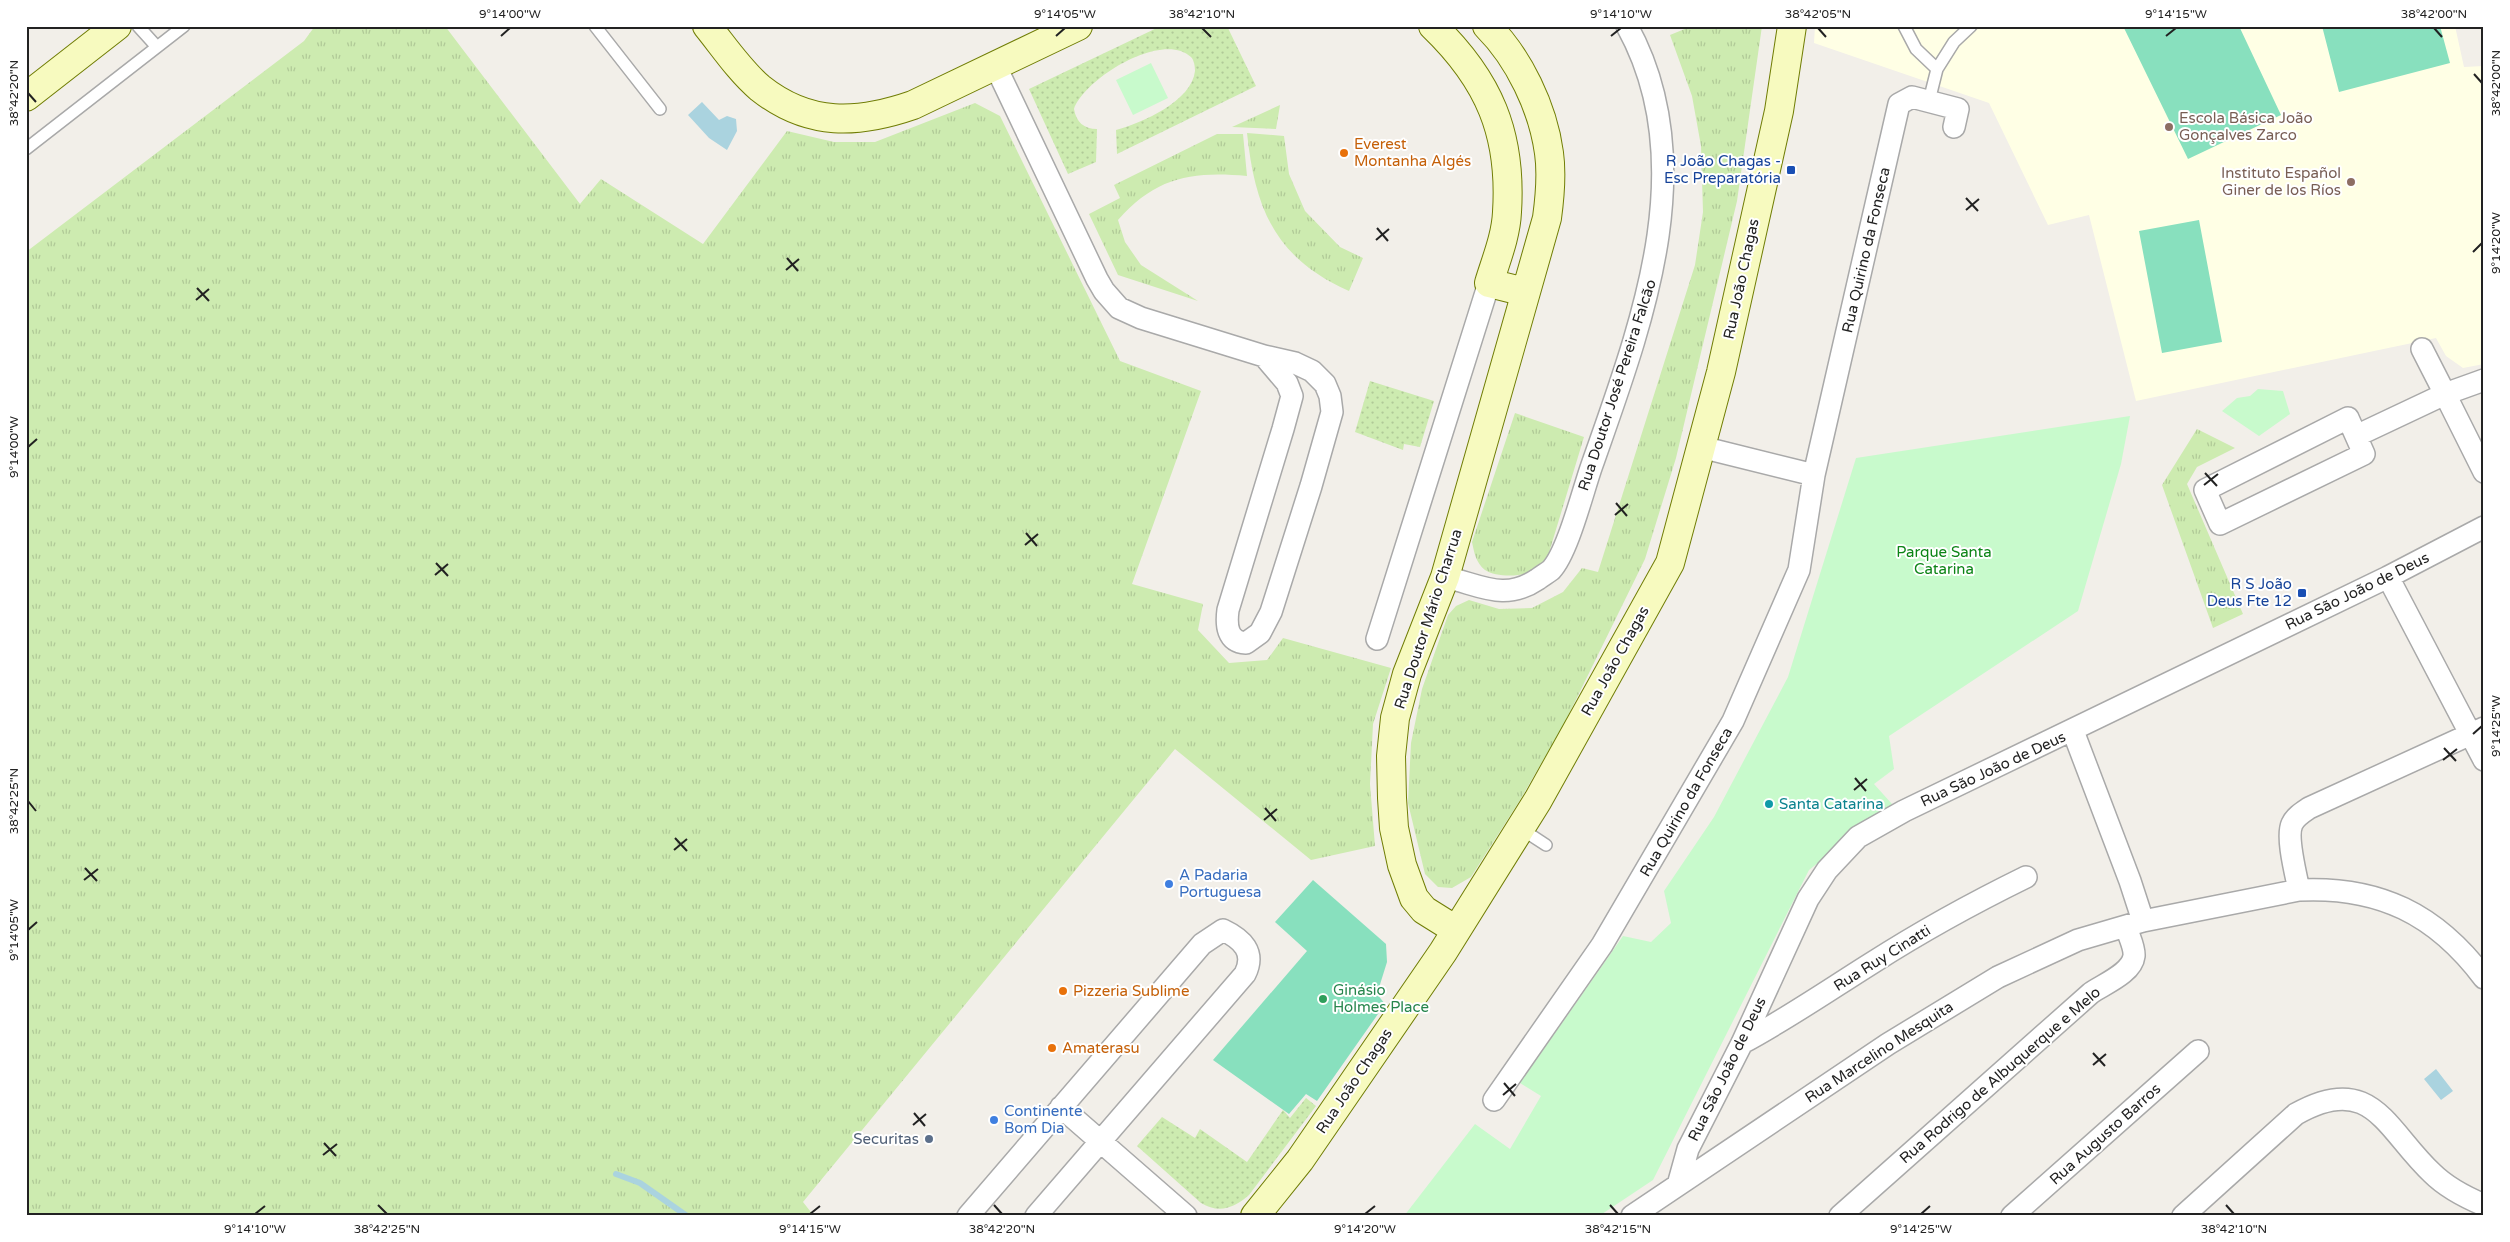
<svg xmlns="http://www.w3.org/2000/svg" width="2510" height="1242" viewBox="0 0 2510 1242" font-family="'Varela Round',sans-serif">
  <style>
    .education { fill: #ffffe5 }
    .grass { fill: url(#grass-tufts) }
    .park { fill: #c8facc }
    .garden { fill: url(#garden-dots) }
    .pitch { fill: #88e0be }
    .water { fill: #aad3df }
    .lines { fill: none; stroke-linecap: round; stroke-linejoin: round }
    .stream { stroke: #aad3df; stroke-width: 6 }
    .lane-casing { stroke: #a9a9a9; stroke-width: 14 }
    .street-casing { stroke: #a9a9a9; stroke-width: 24 }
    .secondary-casing { stroke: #707d05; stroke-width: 30 }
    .lane { stroke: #fff; stroke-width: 11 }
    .street { stroke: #fff; stroke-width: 21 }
    .secondary { stroke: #f7fabf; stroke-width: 28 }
    .ticks { fill: none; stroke: #222; stroke-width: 2 }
    .education-dot { fill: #8d6e63; stroke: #fff; stroke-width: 2 }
    .food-dot { fill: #e8710a; stroke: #fff; stroke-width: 2 }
    .transit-dot { fill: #1a4fb4; stroke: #fff; stroke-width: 2 }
    .culture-dot { fill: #0f9aa8; stroke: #fff; stroke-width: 2 }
    .shop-dot { fill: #3f7fe0; stroke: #fff; stroke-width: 2 }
    .leisure-dot { fill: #2e9e5b; stroke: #fff; stroke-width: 2 }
    .service-dot { fill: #5c6f8a; stroke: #fff; stroke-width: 2 }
    .labels { text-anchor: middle; stroke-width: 4; stroke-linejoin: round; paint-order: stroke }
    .education-label { font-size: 15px; fill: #785e54; stroke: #fff; text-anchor: start }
    .food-label { font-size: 15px; fill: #c56008; stroke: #fff; text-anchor: start }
    .transit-label { font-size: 15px; fill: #164399; stroke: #fff; text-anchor: end }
    .street-label { font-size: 15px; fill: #222; stroke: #fff }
    .park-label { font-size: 15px; fill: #0c8416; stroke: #fff }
    .culture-label { font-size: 15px; fill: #0d838f; stroke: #fff; text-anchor: start }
    .shop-label { font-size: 15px; fill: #366cbe; stroke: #fff; text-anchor: start }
    .leisure-label { font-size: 15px; fill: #27864d; stroke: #fff; text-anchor: start }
    .service-label { font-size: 15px; fill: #4e5e75; stroke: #fff; text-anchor: end }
    .neatline { fill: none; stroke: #222; stroke-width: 2 }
    .ticks-label { font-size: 12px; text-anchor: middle; fill: #222 }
  </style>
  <defs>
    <pattern id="grass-tufts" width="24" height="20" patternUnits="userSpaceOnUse" patternTransform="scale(1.25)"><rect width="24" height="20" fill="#cdebb0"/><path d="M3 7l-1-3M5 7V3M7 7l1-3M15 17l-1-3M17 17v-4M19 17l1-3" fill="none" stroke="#b0c997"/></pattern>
    <pattern id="garden-dots" width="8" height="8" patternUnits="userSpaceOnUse" patternTransform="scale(1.25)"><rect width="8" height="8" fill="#cdebb0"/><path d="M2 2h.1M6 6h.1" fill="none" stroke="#b0c997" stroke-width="1.8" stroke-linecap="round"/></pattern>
  </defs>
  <rect width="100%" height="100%" fill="#f2efe9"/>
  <path class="education" d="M1815 26H2455L2464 67 2484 66V364L2463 368 2446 356 2436 338 2136 401 2089 215 2048 225 1989 103 1814 43Z"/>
  <path class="grass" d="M315 26H445L580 204 601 179 703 244 787 131 834 142H875L975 103 1000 116 1120 361 1201 391 1132 584 1203 604 1198 630 1229 663 1267 660 1283 638 1391 668 1373 724 1370 784 1375 846 1311 860 1175 749 803 1202 814 1216H26V252L304 41Z
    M1692 26H1762L1737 201 1676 458 1645 559 1564 724 1520 800 1471 877 1452 888 1438 887 1425 874 1408 803 1411 743 1422 689 1448 615 1456 606 1469 600 1499 609 1532 608 1563 592 1582 568 1598 572 1695 265 1703 212 1701 146 1692 96 1670 35Z
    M1280 105 1276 129 1232 127Z
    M1247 133 1284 136 1289 174 1305 211 1340 247 1363 258 1349 291C1275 258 1255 209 1247 133Z
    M1217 134H1243L1247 176C1192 171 1156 177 1118 220L1125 242 1141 265 1198 301 1118 275 1089 214 1120 198 1114 185Z
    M1515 413 1584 437 1548 556C1545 560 1542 566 1538 569 1526 577 1497 578 1485 570 1476 563 1474 552 1472 542Z
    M2197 429 2235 448 2197 467 2187 484 2243 614 2213 628 2162 485Z"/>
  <path class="park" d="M1151 63 1168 98 1133 115 1116 80Z
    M2258 389 2283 391 2290 414 2259 436 2222 411 2237 398 2250 396Z
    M2130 416 2121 464 2078 611 1889 736 1894 769 1874 784 1892 804 1809 870 1653 1180 1599 1216H1404L1475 1124 1510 1149 1541 1096 1520 1083 1623 936 1651 942 1671 923 1664 891 1714 817 1788 677 1856 458Z"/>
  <path class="garden" d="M1161 26H1227L1256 86 1117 154 1116 130C1142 123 1192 101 1195 71 1195 66 1194 60 1191 57 1162 30 1084 79 1074 109 1076 122 1084 129 1097 129L1096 162 1068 174 1029 89Z
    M1370 381 1434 401 1420 447 1404 444 1403 450 1355 432Z
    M1306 1098 1316 1106 1249 1195C1234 1208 1219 1214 1201 1203L1137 1146 1162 1117 1195 1138 1200 1129 1247 1162 1283 1110 1290 1118Z"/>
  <path class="pitch" d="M2123 26H2239L2281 115 2188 159Z
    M2322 26H2440L2450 63 2339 92Z
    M2199 220 2222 342 2162 353 2139 231Z
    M1313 880 1386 944 1387 962 1377 994 1385 1004 1317 1101 1306 1094 1289 1114 1213 1060 1307 951 1275 922Z"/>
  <path class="water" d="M702 102 719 120 727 116 736 119 737 131 727 150 709 138 688 115Z
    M2436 1069 2453 1091 2441 1100 2424 1079Z"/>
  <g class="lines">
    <path class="stream" d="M616 1174 640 1183 687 1216"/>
    <g class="lane-casing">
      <path id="lane" d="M138 26 157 47
        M595 26 660 109
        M1904 26 1916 49 1937 69 1929 101
        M1937 69 1954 42 1971 26
        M26 149 184 26
        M1520 828 1546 845"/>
    </g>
    <g class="street-casing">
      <path id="street" d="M996 67 1097 279 1104 291 1119 308 1141 318 1264 356 1287 383 1292 396 1283 429 1228 610C1226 625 1227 642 1246 643L1260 633 1271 612 1311 486 1332 412 1330 396 1325 384 1312 371 1295 363 1264 356
        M2484 380 2445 394 2484 472
        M2348 418 2364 454 2220 524 2205 490Z
        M2356 436 2445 394 2422 349
        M1701 447 1814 475 1899 104 1912 97 1958 109 1954 127
        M1445 577C1481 585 1504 602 1538 579 1542 576 1547 573 1551 570 1568 552 1583 490 1592 465 1640 328 1704 165 1627 26
        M2388 577 2484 760
        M1377 639 1489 283
        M2073 731 2130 881 2143 921
        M2299 890C2296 875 2286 837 2292 824 2295 817 2303 812 2309 808L2484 728
        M1742 1043C1787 1019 1829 990 1872 963 1922 931 1973 903 2026 877
        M1494 1100 1602 945 1733 721 1799 570 1814 475
        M1061 1107 1186 1216
        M1678 1185 1688 1149 1742 1043 1808 899 1827 870 1858 837 1904 811 2388 577 2484 527
        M968 1216 1202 944 1223 930C1242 939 1256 952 1245 974L1036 1216
        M1632 1216 1888 1044 1998 977 2078 940 2143 921 2299 890C2379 886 2436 914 2484 978
        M1840 1216 2091 993C2104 984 2132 973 2134 956 2135 947 2128 935 2126 926
        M2012 1216 2198 1051
        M2183 1216 2296 1114C2372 1071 2386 1130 2432 1173 2447 1188 2465 1197 2484 1205"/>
    </g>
    <g class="secondary-casing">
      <path id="secondary" d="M707 26C724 47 740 71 760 88 809 127 858 124 913 105L1078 26
        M1433 26C1489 80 1512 134 1507 212 1506 236 1496 260 1489 283L1525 292
        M26 97 117 26
        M1456 930 1424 910 1414 898 1402 865 1394 828 1392 798 1391 756 1395 718 1407 674 1445 577 1547 218C1550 196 1552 174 1549 153 1543 108 1519 58 1487 26
        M1255 1216 1300 1160 1443 952 1538 800 1670 563 1721 372 1779 111 1792 26"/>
    </g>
    <use href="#lane" class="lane"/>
    <use href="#street" class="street"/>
    <use href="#secondary" class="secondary"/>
  </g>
  <path class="ticks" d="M1202 28 1211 37M1818 28 1826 37M2434 28 2442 37M501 36 510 28M1056 36 1065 28M1611 36 1621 28M2166 36 2176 28M2474 74 2482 83M28 93 36 102M1966 198 1978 211M1966 210 1979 199M1377 228 1388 241M1376 240 1389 229M2473 252 2482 243M787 258 798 271M786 270 799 259M197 288 209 301M196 300 209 289M28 447 37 439M2205 473 2217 486M2204 485 2218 474M1616 503 1627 516M1615 515 1628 504M1026 533 1037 546M1025 545 1038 534M436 563 448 576M435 575 448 564M2473 734 2482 726M2444 748 2456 761M2443 760 2457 749M1855 778 1866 791M1854 790 1867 779M28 801 36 811M1265 808 1276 821M1264 820 1277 809M675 838 687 851M674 850 687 839M85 868 97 881M84 880 98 869M28 930 37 922M2093 1053 2105 1066M2093 1065 2106 1054M1504 1083 1515 1096M1503 1095 1516 1084M914 1113 925 1126M913 1125 926 1114M324 1143 336 1156M323 1155 337 1144M378 1205 387 1214M994 1205 1002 1214M1610 1205 1618 1214M2226 1205 2234 1214M255 1214 265 1206M810 1214 820 1206M1365 1214 1375 1206M1921 1214 1930 1206"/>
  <g class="education-dot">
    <circle cx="2169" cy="127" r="5"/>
    <circle cx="2351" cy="182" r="5"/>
  </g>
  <g class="food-dot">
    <circle cx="1344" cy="153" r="5"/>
    <circle cx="1063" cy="991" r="5"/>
    <circle cx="1052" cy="1048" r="5"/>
  </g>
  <g class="transit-dot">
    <rect x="1786" y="165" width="10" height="10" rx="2.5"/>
    <rect x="2297" y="588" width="10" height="10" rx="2.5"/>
  </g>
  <circle class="culture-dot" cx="1769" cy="804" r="5"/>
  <g class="shop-dot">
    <circle cx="1169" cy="884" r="5"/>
    <circle cx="994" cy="1120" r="5"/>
  </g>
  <circle class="leisure-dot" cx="1323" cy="999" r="5"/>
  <circle class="service-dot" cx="929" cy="1139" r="5"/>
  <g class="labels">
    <g class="education-label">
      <text x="2179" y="123">Escola Básica João<tspan x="2179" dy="17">Gonçalves Zarco</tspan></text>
      <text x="2341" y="178" text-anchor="end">Instituto Español<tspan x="2341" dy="17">Giner de los Ríos</tspan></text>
    </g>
    <g class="food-label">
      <text x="1354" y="149">Everest<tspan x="1354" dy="17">Montanha Algés</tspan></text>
      <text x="1073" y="996">Pizzeria Sublime</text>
      <text x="1062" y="1053">Amaterasu</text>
    </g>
    <g class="transit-label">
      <text x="1781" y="166">R João Chagas -<tspan x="1781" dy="17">Esc Preparatória</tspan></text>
      <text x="2292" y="589">R S João<tspan x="2292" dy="17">Deus Fte 12</tspan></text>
    </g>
    <g class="street-label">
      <text transform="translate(1866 250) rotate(-77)" y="5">Rua Quirino da Fonseca</text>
      <text transform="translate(1741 279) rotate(-78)" y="5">Rua João Chagas</text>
      <text transform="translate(1617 385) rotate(-72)" y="5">Rua Doutor José Pereira Falcão</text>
      <text transform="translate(2357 591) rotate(-26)" y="5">Rua São João de Deus</text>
      <text transform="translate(1428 619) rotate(-72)" y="5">Rua Doutor Mário Charrua</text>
      <text transform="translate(1615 661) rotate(-61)" y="5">Rua João Chagas</text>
      <text transform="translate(1993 769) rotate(-25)" y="5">Rua São João de Deus</text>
      <text transform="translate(1686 802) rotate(-60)" y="5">Rua Quirino da Fonseca</text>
      <text transform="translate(1882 958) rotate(-32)" y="5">Rua Ruy Cinatti</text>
      <text transform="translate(1879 1052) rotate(-33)" y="5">Rua Marcelino Mesquita</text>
      <text transform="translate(1727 1069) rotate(-64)" y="5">Rua São João de Deus</text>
      <text transform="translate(2000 1075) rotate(-41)" y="5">Rua Rodrigo de Albuquerque e Melo</text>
      <text transform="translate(1354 1081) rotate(-56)" y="5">Rua João Chagas</text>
      <text transform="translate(2105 1134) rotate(-42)" y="5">Rua Augusto Barros</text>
    </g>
    <g class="park-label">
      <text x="1944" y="557">Parque Santa<tspan x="1944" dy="17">Catarina</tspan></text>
    </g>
    <g class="culture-label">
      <text x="1779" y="809">Santa Catarina</text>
    </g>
    <g class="shop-label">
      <text x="1179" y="880">A Padaria<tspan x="1179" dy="17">Portuguesa</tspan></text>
      <text x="1004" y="1116">Continente<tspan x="1004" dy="17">Bom Dia</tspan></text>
    </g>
    <g class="leisure-label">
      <text x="1333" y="995">Ginásio<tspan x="1333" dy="17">Holmes Place</tspan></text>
    </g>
    <g class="service-label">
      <text x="919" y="1144">Securitas</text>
    </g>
  </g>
  <rect width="2510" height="1242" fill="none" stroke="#ffffff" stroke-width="55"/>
  <rect x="28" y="28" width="2454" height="1186" class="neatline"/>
  <g class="ticks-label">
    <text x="510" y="18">9°14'00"W</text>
    <text x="1065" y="18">9°14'05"W</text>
    <text x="1202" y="18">38°42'10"N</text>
    <text x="1621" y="18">9°14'10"W</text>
    <text x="1818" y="18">38°42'05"N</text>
    <text x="2176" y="18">9°14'15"W</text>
    <text x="2434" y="18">38°42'00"N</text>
    <text transform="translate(2496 83) rotate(-90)" y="4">38°42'00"N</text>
    <text transform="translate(14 93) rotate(-90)" y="4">38°42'20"N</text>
    <text transform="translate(2496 243) rotate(-90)" y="4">9°14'20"W</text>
    <text transform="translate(14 447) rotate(-90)" y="4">9°14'00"W</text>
    <text transform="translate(2496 726) rotate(-90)" y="4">9°14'25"W</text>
    <text transform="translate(14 801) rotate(-90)" y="4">38°42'25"N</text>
    <text transform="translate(14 930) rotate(-90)" y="4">9°14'05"W</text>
    <text x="255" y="1233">9°14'10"W</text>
    <text x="387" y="1233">38°42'25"N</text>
    <text x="810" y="1233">9°14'15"W</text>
    <text x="1002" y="1233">38°42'20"N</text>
    <text x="1365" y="1233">9°14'20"W</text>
    <text x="1618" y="1233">38°42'15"N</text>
    <text x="1921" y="1233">9°14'25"W</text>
    <text x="2234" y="1233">38°42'10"N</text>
  </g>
</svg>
